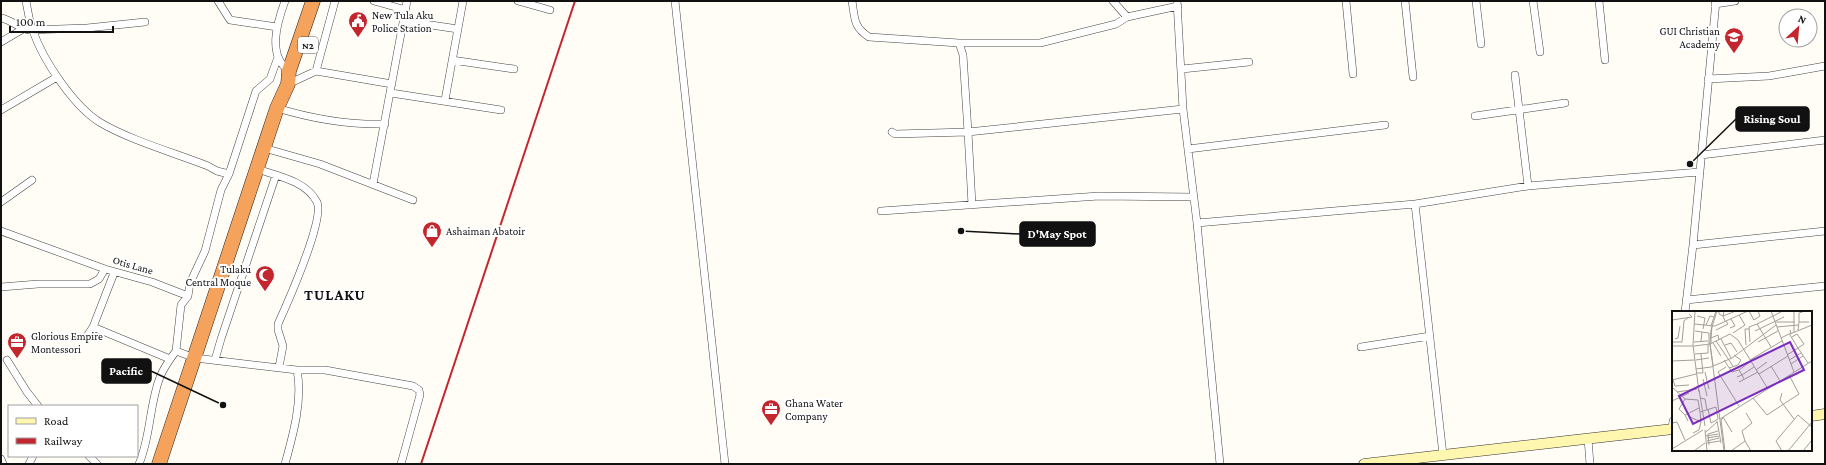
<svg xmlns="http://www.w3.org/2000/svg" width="1826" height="465" viewBox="0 0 1826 465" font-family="'Crimson Pro',serif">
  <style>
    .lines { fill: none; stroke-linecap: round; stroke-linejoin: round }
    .street-casing { stroke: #444; stroke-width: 8 }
    .secondary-casing { stroke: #333; stroke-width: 11 }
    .highway-casing { stroke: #222; stroke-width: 15 }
    .street { stroke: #fff; stroke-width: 7 }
    .secondary { stroke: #fff6b0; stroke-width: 10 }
    .highway { stroke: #f5a25d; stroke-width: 14 }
    .rail { stroke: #c4262e; stroke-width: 2 }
    .labels { text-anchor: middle; stroke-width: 4; stroke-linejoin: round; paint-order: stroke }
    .shield { fill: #fff; stroke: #585858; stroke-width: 1 }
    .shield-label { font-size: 10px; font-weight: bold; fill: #111 }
    .poi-label { font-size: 11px; fill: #111; stroke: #fff; text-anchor: start }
    .street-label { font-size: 11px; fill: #111; stroke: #fff }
    .district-label { font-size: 15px; font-weight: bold; letter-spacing: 1px; fill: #111; stroke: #fff }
    .inset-road { fill: none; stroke: #a09f9a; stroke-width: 1 }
    .view { fill: #7b2cbf; fill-opacity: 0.15; stroke: #7b2cbf; stroke-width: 2 }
    .inset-edge { fill: none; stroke: #111; stroke-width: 2 }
    .leader { fill: none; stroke: #111; stroke-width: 1.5 }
    .callout-dot { fill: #111; stroke: #fff; stroke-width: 1.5 }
    .callout { fill: #111; stroke: #111; stroke-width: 1.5 }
    .callout-label { font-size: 12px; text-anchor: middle; font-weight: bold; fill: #fff }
  </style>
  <rect width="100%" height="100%" fill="#fffdf5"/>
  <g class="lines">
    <g class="street-casing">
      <path id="street" d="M26 1C28 11 29 21 33 31 43 60 74 107 101 123 132 141 175 153 208 166L217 171 229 174 221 190 205 251 190 283 188 296 181 305 176 351 195 358 297 370H325L413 386 419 390 420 395 401 464
        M218 1 230 20 277 27
        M285 1C277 23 267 55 289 71
        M374 1 406 10
        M518 1 550 10
        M675 1 725 464
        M852 1C855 18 853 27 869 37L959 43
        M1113 1 1127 17
        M1177 1 1183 109 1197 223 1220 464
        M1346 1 1353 74
        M1405 1 1413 77
        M1476 1 1481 44
        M1533 1 1540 52
        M1599 1 1605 60
        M1715 4 1735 1
        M1 18C12 20 18 28 29 30L87 28 145 22
        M404 21 458 29
        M1 42 23 29
        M452 60 514 69
        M1182 69 1249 62
        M316 71 335 1
        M1515 75 1528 186
        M1708 79 1769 76 1825 66
        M288 84 316 71 392 84
        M391 93 501 110
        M445 100 463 1
        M277 108C313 119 347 125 385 124
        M1 110 57 77
        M1475 116 1565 103
        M892 132 895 134 968 132 963 55 959 43H1040L1116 24 1127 17 1178 6
        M264 148 320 164 413 200
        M1188 149 1385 125
        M1701 155 1825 140
        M257 169C278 176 306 181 317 202 325 219 287 304 278 324V330L283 346 279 367
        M229 174 256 91 270 79 278 57
        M373 184 407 1
        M1 202 32 180
        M1415 204 1443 455
        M972 205 968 132 1183 109
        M881 211 1099 196 1194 197
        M1197 223 1415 204 1528 186 1699 172
        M1 231 105 269
        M1693 245 1825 231
        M1 287 38 284H90L99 279 105 269 152 282 188 296
        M1686 300 1825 286
        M1685 312 1693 245 1716 1
        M93 327 170 359
        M87 336 93 327 114 273
        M1361 347 1430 336
        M7 360 27 392 38 406
        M215 360 221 339 276 175
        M1672 429 1673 421
        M1588 439 1590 464
        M89 456 97 464
        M1 459 3 464
        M29 464 33 456
        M139 464C151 436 149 405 160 377 164 367 170 359 176 351
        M285 464C293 435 303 400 297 370"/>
    </g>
    <g class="secondary-casing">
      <path id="secondary" d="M1811 416 1825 414
        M1364 464 1673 429"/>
    </g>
    <g class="highway-casing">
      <path id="highway" d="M159 464 277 108 288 84 289 71 313 1"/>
    </g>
    <use href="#street" class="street"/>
    <use href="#secondary" class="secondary"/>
    <use href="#highway" class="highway"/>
    <path class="rail" d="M421 464 575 1"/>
  </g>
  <defs>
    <g id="civic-pin" transform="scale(1)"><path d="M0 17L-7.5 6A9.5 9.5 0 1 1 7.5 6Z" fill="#c4262e" stroke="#fff"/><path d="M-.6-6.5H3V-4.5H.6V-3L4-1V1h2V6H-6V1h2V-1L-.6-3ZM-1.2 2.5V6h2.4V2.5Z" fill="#fff"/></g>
    <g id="school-pin" transform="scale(1)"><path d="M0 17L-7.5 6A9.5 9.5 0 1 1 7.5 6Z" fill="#c4262e" stroke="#fff"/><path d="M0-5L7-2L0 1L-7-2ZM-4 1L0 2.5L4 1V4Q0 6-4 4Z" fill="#fff"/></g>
    <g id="shop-pin" transform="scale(1)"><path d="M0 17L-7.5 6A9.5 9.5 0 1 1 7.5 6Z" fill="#c4262e" stroke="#fff"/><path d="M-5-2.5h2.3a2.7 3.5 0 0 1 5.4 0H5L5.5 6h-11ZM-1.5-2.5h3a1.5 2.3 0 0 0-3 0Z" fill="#fff"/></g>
    <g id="mosque-pin" transform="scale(1)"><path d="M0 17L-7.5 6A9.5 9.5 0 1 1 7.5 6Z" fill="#c4262e" stroke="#fff"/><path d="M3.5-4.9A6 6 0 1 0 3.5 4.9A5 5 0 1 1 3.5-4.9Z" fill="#fff"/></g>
    <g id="office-pin" transform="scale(1)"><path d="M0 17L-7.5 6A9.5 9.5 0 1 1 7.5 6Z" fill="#c4262e" stroke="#fff"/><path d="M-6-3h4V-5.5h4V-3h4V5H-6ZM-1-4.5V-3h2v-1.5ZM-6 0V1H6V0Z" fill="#fff"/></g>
  </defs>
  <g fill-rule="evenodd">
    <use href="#civic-pin" x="358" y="21"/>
    <use href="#school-pin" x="1734" y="37"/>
    <use href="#shop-pin" x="432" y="231"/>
    <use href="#mosque-pin" x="265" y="275"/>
    <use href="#office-pin" x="17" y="342"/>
    <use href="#office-pin" x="771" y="409"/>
  </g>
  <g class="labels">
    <rect class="shield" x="298" y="37" width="20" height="16" rx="3"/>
    <g class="shield-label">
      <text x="308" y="49">N2</text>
    </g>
    <g class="poi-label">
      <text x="372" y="19">New Tula Aku<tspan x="372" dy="13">Police Station</tspan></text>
      <text x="1720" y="35" text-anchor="end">GUI Christian<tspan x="1720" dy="13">Academy</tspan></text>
      <text x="446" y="235">Ashaiman Abatoir</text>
      <text x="251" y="273" text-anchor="end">Tulaku<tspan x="251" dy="13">Central Moque</tspan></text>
      <text x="31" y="340">Glorious Empire<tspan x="31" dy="13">Montessori</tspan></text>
      <text x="785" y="407">Ghana Water<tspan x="785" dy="13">Company</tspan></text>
    </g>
    <g class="street-label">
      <text transform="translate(133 265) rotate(16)" y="4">Otis Lane</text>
    </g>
    <g class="district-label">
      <text x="335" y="300">TULAKU</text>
    </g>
  </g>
  <g transform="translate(1672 311)">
    <rect width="140" height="140" fill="#fffdf5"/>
    <path class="inset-road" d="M23 0 21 34 27 81M45 0 39 19 38 33 52 140M47 0V3L51 5 52 0M77 0 82 9 88 5 86 0M99 0 122 61M25 5 33 7 31 18M0 9 20 6 17 3M53 10 51 5 64 0M104 11H123M127 11V2L133 0M22 13 43 15 76 0M34 14 38 5 42 6M39 15 44 0M105 16 126 14M58 17 63 15 59 8M44 19 56 13 54 10M126 19 127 11H137M23 20 30 21 29 30M83 20 112 6M30 21 37 22V33M122 21V0M61 22 73 14 67 4M120 26 125 23 132 33 126 37 118 24V23L140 14M39 27 40 15M109 27 119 22 118 19M3 28 6 27 8 15M49 28 59 47M44 30 61 55M0 31H10L12 10 17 6M22 31 36 30M78 31 77 16 85 13M86 31 106 20M39 32V27L46 24 47 29M41 32 49 45M38 33 41 54M53 34 59 32 65 41M74 34 73 18H77M0 35H21M22 35 38 33 58 23 66 29 96 78M99 36 85 13 109 1M23 43 36 42V34M115 44 126 37 136 52M24 49 37 47M52 49 60 61 67 59M78 49 110 30M117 49 129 42M0 50 23 49M119 53 131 45M99 55 108 70M54 56 46 61 67 95M57 57 66 54 69 49 62 44M24 58 39 56 60 47 104 14M84 59 95 51M33 61 37 78M25 62H31L29 43M87 63 116 45M65 66 70 64 67 59 79 50M31 68 35 85M72 68 70 64 82 56M0 69 24 63M1 69 3 75 17 74M67 71 86 61M0 76 13 88 26 89 28 101 44 96 46 108 39 112M27 79 33 115M5 81 25 78M110 82 108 89 122 108M28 87 33 88 35 99M81 87 95 104 127 83 117 64M13 88 7 98 13 104M0 90 17 82M36 98 39 112M18 106 29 111 28 101M51 106 60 121M51 107 49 109 53 140M48 108 140 50M16 110 13 104 27 97M45 110 49 132M0 112 5 111 13 129M33 119 35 140M34 121 45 111M21 122 27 119 29 111M34 125 46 123M35 127 47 125M35 130 47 127M73 130 70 120 80 112 74 102M35 132 48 130M37 134 36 123 46 120M0 138 31 119M22 140 33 132M59 140 73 130 79 140M110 140 104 130 126 104 140 116M116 140 140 111M131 140 140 129"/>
    <path class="view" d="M118 31 132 59 21 113 7 85Z"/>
    <rect width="140" height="140" class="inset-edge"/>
  </g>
  <path class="leader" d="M1690 164L1736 119M961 231L1020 234M223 405L151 371"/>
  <g class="callout-dot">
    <circle cx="1690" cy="164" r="4"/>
    <circle cx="961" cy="231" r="4"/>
    <circle cx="223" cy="405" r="4"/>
  </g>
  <g class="callout">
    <rect x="1736" y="107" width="73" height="24" rx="4"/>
    <rect x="1020" y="222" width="75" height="24" rx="4"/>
    <rect x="102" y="359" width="49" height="24" rx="4"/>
  </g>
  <g class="callout-label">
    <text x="1772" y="123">Rising Soul</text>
    <text x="1057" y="238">D'May Spot</text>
    <text x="126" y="375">Pacific</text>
  </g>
  <rect width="1826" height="465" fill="none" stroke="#111111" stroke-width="4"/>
  <rect x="8" y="405" width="130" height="52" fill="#ffffff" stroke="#a0a0a0"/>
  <rect x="16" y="418" width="20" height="6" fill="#fff6b0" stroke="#a0a0a0"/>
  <text x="44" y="425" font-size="12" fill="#111111">Road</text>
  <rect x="16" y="438" width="20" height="6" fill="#c4262e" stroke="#a0a0a0"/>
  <text x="44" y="445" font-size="12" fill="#111111">Railway</text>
  <g transform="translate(1798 28) rotate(26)"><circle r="19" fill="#ffffff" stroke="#a0a0a0"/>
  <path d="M0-3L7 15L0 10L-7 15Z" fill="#c4262e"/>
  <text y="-6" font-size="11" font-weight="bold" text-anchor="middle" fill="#111111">N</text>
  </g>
  <path d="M10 26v6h103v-6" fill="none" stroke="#111111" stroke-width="2"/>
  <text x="16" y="26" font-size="12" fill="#111111" stroke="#ffffff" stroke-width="3" paint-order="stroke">100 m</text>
</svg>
